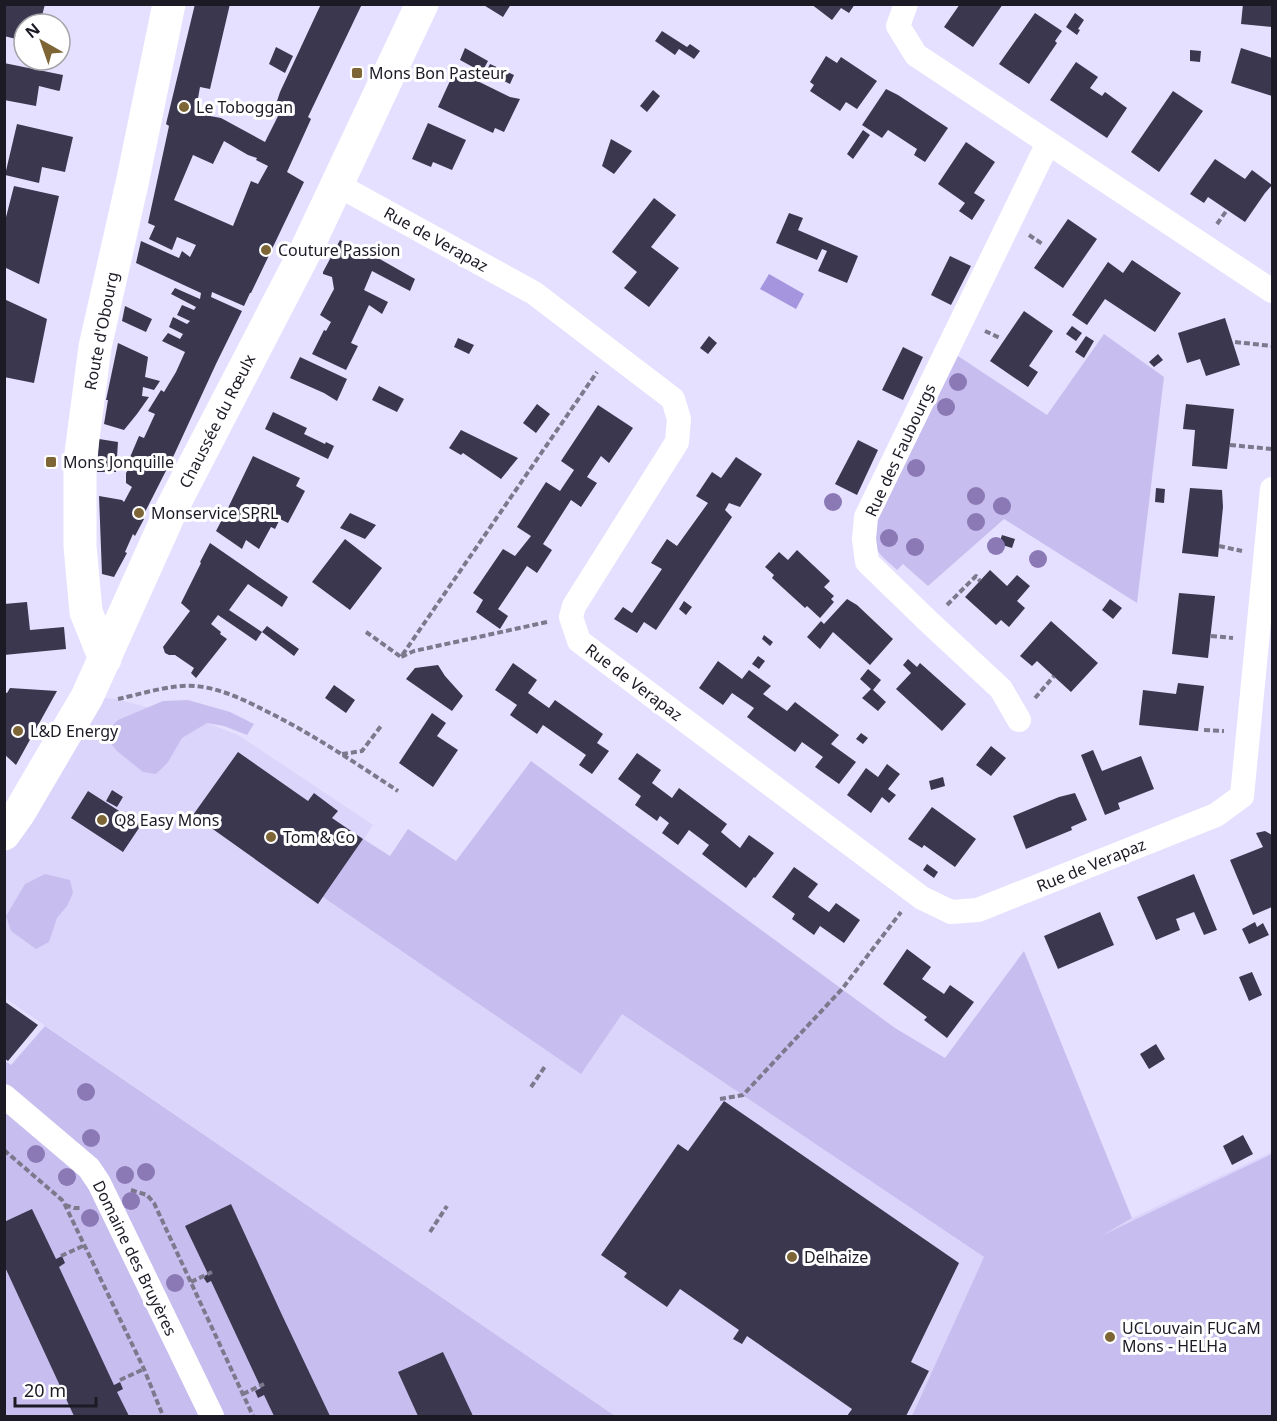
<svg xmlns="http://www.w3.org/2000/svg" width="1277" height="1421" viewBox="0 0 1277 1421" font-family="'Noto Sans',sans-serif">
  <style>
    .built { fill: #dbd5fb }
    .green { fill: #c7beef }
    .water { fill: #a495de }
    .building { fill: #3b374f; fill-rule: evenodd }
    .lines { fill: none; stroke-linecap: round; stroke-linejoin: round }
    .path { stroke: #7c798d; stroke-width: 4; stroke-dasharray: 6 3; stroke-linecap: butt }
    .street { stroke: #fff; stroke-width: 24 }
    .secondary { stroke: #fff; stroke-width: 33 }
    .tree { fill: #8b79b6 }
    .poi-dot { fill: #7d6535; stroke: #fff; stroke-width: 2 }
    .labels { text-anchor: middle; stroke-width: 6; stroke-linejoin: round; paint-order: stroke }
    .poi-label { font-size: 16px; fill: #1c1a25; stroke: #fff; text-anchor: start }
    .street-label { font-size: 16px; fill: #1c1a25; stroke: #fff }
  </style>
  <rect width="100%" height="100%" fill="#e5e0ff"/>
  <path class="built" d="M87 697 116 699 207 723 238 735 373 825 364 839 984 1257 1087 1243 1132 1218 1272 1152V1416H615L5 998V834Z"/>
  <path class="green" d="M1104 334 1164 377 1137 603 1004 519 928 586 903 564 897 570C875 550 872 551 877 520L958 356 1047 415Z
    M188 700 230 712 254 724 247 735 224 726 207 723 182 738 168 762 156 774 143 772 117 751 108 740 109 729 118 720 163 701Z
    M531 761 895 1028 945 1058 1024 951 1132 1218 1101 1236 1272 1154V1416H912L984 1257 622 1014 581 1074 323 897 363 839 390 856 408 829 456 861Z
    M45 874 70 880 73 893 67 906 57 918 49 942 36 949 11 931 6 916 25 884Z
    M45 1026 615 1416H5L4 1060 11 1065Z"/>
  <path class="water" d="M769 274 804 294 796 309 760 289Z"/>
  <path class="building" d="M4 4H45L40 24H24V41L4 36Z
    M195 4H230L210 89 200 87 197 104 210 116 221 118 265 142 283 106 276 104 280 92 321 4H362L308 117 311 119 287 172 304 182 251 293H250L244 306 212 292 211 297 242 311 216 364 174 455 142 518 144 519 135 536 133 534 125 552 127 553 114 577 102 574 99 496 122 500 124 502 132 487 126 483V473L132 464 128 462 139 436 144 438 155 414 148 411 161 390 164 392 176 372 185 352 162 341 168 333 180 339 183 334 169 327 173 317 187 324 190 321 177 315 182 305 194 310 196 307 171 294 175 288 200 299 201 293 136 263 141 241 179 258 182 251 190 257 196 245 177 237 172 250 149 239 155 226 148 223 169 126 166 124ZM224 141 248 155 257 158 256 160 268 166 258 184 251 181 233 226 174 200 193 155 213 164Z
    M482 4H511L503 17Z
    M811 4H855L849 13 841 8 832 20Z
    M960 4H1003L973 47 944 27Z
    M1243 4H1272V27L1241 24Z
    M1035 13 1062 31 1055 41 1057 43 1029 84 999 64Z
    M1075 13 1084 20 1078 29 1080 30 1077 35 1066 27Z
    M662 31 687 47 690 44 700 51 694 59 679 49 675 55 655 41Z
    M276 47 293 56 285 73 269 64Z
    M465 48 488 61 482 72 460 60Z
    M1241 48 1272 58V96L1231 83Z
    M1190 50 1201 51 1200 62 1190 61Z
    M826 56 837 63 841 57 877 81 857 109 846 102 840 111 810 91 814 85 810 82Z
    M1076 62 1098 77 1090 88 1102 96 1105 92 1127 108 1107 138 1050 100Z
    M4 63 63 75 60 90 59 91 39 86 36 106 4 100Z
    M490 64 514 75 510 84 486 72Z
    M455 70 510 97 520 99 504 132 495 128 493 133 438 107Z
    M886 89 898 95 948 128 925 162 914 155 917 149 888 130 882 138 862 125Z
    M653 90 660 96 647 112 640 106Z
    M1173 91 1203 111 1159 172 1131 152Z
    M428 123 466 140 452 170 433 162 431 167 412 159Z
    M17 124 73 137 65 172 42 167 39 183 5 175Z
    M863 130 870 135 853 159 847 154Z
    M611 139 632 151 614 174 602 166Z
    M966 142 995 162 974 193 985 200 972 220 959 211 965 203 938 184Z
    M1215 159 1245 179 1252 170 1272 185 1265 193 1245 222 1208 197 1204 203 1190 194Z
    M14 186 59 196 39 284 4 267V225Z
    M654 198 676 215 651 247 679 268 649 307 624 288 637 272 612 252Z
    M789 213 803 218 798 230 858 256 847 283 818 271 827 251 822 249 817 260 776 243Z
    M1068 219 1097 239 1063 288 1034 268Z
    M340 240 378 258 415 279 410 291 372 271 364 290 388 302 382 314 369 305 351 343 358 346 346 370 312 354 324 330 326 331 331 322 320 315 334 289 332 277 323 274V272Z
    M950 256 971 266 951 305 931 295Z
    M1132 260 1181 293 1155 332 1105 299 1087 325 1072 315 1108 262 1123 273Z
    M4 299 47 319 34 383 4 377Z
    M125 306 152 319 146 332 122 321Z
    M1024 311 1053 331 1029 366 1038 372 1028 387 990 361Z
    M1225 318 1240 365 1206 376 1200 359 1187 363 1178 333Z
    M1072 326 1082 333 1076 341 1066 334Z
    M709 336 717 343 708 354 700 348Z
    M1086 336 1094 341 1084 358 1075 352Z
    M458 338 474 345 469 354 454 347Z
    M118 343 148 357 145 377 160 381 154 390 143 387 142 396 149 397 137 414 124 430 104 424 108 400H106Z
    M903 347 923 357 903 400 882 390Z
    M1158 354 1163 360 1154 367 1149 362Z
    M300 357 347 379 337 401 324 393 290 378Z
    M379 386 404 399 397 412 372 400Z
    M537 404 550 414 536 433 523 423Z
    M1186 404 1234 409 1227 469 1192 466 1195 430 1183 429Z
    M598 405 633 428 609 463 601 456 587 477 597 483 581 507 571 500 543 544 552 550 537 573 527 566 498 609 508 616 500 629 476 612 483 600 473 593 503 549 515 556 531 536 517 527 546 482 560 491 574 470 561 461Z
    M273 412 307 428 304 434 325 444 326 442 334 446 328 459 265 429Z
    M461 430 518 458 501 479 463 453 461 455 449 448Z
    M99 439 118 442 116 472H97Z
    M858 440 878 450 857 495 835 484Z
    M253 456 300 478 296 486 305 491 288 523 280 519 275 529 271 527 259 549 246 540 242 549 216 531 228 508Z
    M736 457 762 474 740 507 729 503 725 510 732 517 656 630 644 622 637 633 614 619 623 607 632 613 662 569 651 563 667 539 677 546 708 503 696 496 712 472 721 478Z
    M1156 488 1165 489 1164 503 1155 502Z
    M1190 488 1222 490 1223 507 1218 557 1182 553Z
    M350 513 376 525 365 539 340 528Z
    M1002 535 1015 539 1012 548 999 544Z
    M345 539 382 568 350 610 312 582Z
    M210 543 288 597 282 607 248 584 229 610 262 632 267 626 299 649 294 656 262 632 256 641 218 615 211 624 221 632 220 634 227 639 196 678 191 673 194 668 175 655H169L165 653 163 647 190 611 181 603 201 563 200 562Z
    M797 550 830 581 824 587 834 596 831 599 834 602 820 618 807 606 805 608 772 578 774 575 765 567 779 552 788 560Z
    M990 570 1007 586 1017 575 1030 586 1017 601 1025 608 1009 627 1001 620 996 625 965 597Z
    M1179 593 1215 596 1208 658 1172 654Z
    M847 599 857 605 893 639 870 665 833 632 820 649 807 637 821 621 824 624Z
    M1110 599 1122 608 1113 619 1102 610Z
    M684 601 692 607 686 615 679 609Z
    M27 602 30 630 64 627 66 649 4 655V604Z
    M1051 621 1098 663 1071 692 1037 661 1032 666 1020 656Z
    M764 635 773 642 770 646 762 639Z
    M758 656 765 661 759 669 752 664Z
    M908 659 917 667 920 663 966 704 942 731 896 689 911 673 903 665Z
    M718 661 742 679 749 670 771 686 763 694 787 711 795 702 839 735 831 744 856 762 839 784 815 767 823 757 802 742 795 752 747 717 754 708 732 693 723 705 699 688Z
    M513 663 537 680 528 693 549 708 555 700 603 734 597 743 609 751 592 774 579 765 586 755 543 725 537 734 510 715 517 705 495 690Z
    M438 665 445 676 463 696 452 711 406 679 415 668Z
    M868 669 881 680 873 690 886 702 878 711 862 698 871 689 860 679Z
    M1178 683 1204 686 1198 731 1139 725 1143 690 1176 694Z
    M334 685 355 700 346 713 325 698Z
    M10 688 57 691 16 765 4 754V692L7 693Z
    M432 713 446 723 437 736 458 750 433 787 399 763Z
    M861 733 868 738 863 744 856 739Z
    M991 746 1006 758 991 776 976 765Z
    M1093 750 1102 771 1141 756 1154 789 1118 803 1120 809 1105 815 1081 755Z
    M238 752 308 801 314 793 338 811 332 818 363 839 318 904 193 815Z
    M637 753 661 770 652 783 672 798 679 788 727 824 721 832 740 848 749 835 774 853 755 878 754 877 746 888 702 854 709 845 689 830 678 845 662 833 669 823 660 816 657 821 635 805 641 796 618 779Z
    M887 764 900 774 888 789 896 795 889 803 882 797 871 813 847 795 866 768 878 777Z
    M943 777 945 786 931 790 929 781Z
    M112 790 123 797 117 807 106 801Z
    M88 791 141 825 123 852 71 818Z
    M1075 793 1087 820 1071 827 1072 830 1026 849 1013 816 1059 797Z
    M932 807 976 839 955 867 924 845 922 848 908 839Z
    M1265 831 1272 835V907L1253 915 1230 860 1263 847 1256 833Z
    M927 864 938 872 934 878 923 870Z
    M794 867 818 884 808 897 829 912 836 903 860 920 844 943 820 926 814 935 792 919 795 914 772 897Z
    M1194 874 1217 930 1204 935 1194 912 1176 919 1180 930 1156 940 1137 897Z
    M1100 912 1114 945 1058 969 1044 936Z
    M1255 922 1257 927 1263 923 1269 935 1249 944 1242 929Z
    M907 949 931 967 922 979 944 994 950 985 974 1002 947 1038 924 1020 927 1017 883 984Z
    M1252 972 1262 995 1249 1001 1239 977Z
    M4 1001 38 1025 8 1061 4 1058Z
    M1156 1044 1165 1059 1149 1069 1140 1054Z
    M724 1101 959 1263 911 1362 929 1371 906 1416H847L852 1409 747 1336 742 1344 733 1339 739 1330 680 1289 667 1307 624 1277 627 1273 601 1255 678 1144 688 1151Z
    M1243 1135 1253 1154 1232 1165 1223 1146Z
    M231 1204 282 1315 330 1416H274L264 1395 258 1398 255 1391 261 1388 211 1281 207 1283 203 1277 208 1274 185 1226Z
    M32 1209 56 1259 62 1256 65 1263 59 1267 114 1385 120 1382 123 1389 117 1392 129 1416H74L4 1265V1222Z
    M443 1352 473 1416H418L398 1372Z"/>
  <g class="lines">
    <path class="path" d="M1217 224 1227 210
      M1029 235 1044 245
      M985 331 1000 338
      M1235 342 1272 346
      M1230 445 1272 449
      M1219 546 1242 551
      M947 605 976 576 980 581
      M547 622 414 651 401 657 597 372
      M366 632 401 657
      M1211 636 1233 638
      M1035 698 1054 676
      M118 699C141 694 172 684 195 686 219 688 243 699 264 710 311 733 354 762 398 791
      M1204 730 1224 731
      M342 754 362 751 381 726
      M531 1087 546 1065
      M720 1099 743 1095 842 989 901 912
      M4 1150 62 1200 65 1205 144 1369 163 1416
      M131 1190 147 1195 154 1203 253 1416
      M65 1205 74 1208H82
      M430 1232 447 1206
      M61 1256 85 1245
      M191 1282 212 1272
      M120 1380 144 1369
      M243 1394 264 1384"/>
    <path class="street" d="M906 4 898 26 916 55 1272 291
      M336 184 534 293 673 399 679 419 677 442 574 606 571 617 579 641 922 898 951 912 978 910 1216 815 1242 796 1272 489
      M1019 720 1001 689 929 622 867 562 864 539 866 517 1048 143
      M4 1096 89 1168 99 1183 212 1416"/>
    <path class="secondary" d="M105 659 86 612 80 546V461L95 347 133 179 169 4
      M4 834 19 813 87 697 172 508 307 248 422 4"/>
  </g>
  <g class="tree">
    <circle cx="958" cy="382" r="9"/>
    <circle cx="946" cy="407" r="9"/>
    <circle cx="916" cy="468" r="9"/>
    <circle cx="976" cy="496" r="9"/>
    <circle cx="833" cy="502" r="9"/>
    <circle cx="1002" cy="506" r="9"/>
    <circle cx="976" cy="522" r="9"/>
    <circle cx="889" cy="538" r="9"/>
    <circle cx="996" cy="546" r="9"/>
    <circle cx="915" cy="547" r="9"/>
    <circle cx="1038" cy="559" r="9"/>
    <circle cx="86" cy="1092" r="9"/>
    <circle cx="91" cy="1138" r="9"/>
    <circle cx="36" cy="1154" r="9"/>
    <circle cx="146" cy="1172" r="9"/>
    <circle cx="125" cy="1175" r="9"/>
    <circle cx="67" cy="1177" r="9"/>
    <circle cx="131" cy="1201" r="9"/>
    <circle cx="90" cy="1218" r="9"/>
    <circle cx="175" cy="1283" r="9"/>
  </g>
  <g class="poi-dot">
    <rect x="351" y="67" width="12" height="12" rx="3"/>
    <circle cx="184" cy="107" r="6"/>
    <circle cx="266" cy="250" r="6"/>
    <rect x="45" y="456" width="12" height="12" rx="3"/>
    <circle cx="139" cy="513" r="6"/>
    <circle cx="18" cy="731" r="6"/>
    <circle cx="102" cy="820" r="6"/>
    <circle cx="271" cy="837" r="6"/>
    <circle cx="792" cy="1257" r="6"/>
    <circle cx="1110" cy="1337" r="6"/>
  </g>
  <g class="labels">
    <g class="poi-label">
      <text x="369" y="79">Mons Bon Pasteur</text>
      <text x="196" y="113">Le Toboggan</text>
      <text x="278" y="256">Couture Passion</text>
      <text x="63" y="468">Mons Jonquille</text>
      <text x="151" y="519">Monservice SPRL</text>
      <text x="30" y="737">L&amp;D Energy</text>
      <text x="114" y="826">Q8 Easy Mons</text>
      <text x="283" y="843">Tom &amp; Co</text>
      <text x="804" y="1263">Delhaize</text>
      <text x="1122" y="1334">UCLouvain FUCaM<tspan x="1122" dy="18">Mons - HELHa</tspan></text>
    </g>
    <g class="street-label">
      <text transform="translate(436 239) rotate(29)" y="6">Rue de Verapaz</text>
      <text transform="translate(101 331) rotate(-79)" y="6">Route d'Obourg</text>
      <text transform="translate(217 421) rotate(-63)" y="6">Chaussée du Rœulx</text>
      <text transform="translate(900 450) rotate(-65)" y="6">Rue des Faubourgs</text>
      <text transform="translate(634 682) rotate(37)" y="6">Rue de Verapaz</text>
      <text transform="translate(1091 865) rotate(-22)" y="6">Rue de Verapaz</text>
      <text transform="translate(135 1258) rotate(64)" y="6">Domaine des Bruyères</text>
    </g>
  </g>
  <rect width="1277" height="1421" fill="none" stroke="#1c1a25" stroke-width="12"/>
  <g transform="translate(42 42) rotate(320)"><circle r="28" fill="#ffffff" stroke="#a4a3a8" stroke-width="1.5"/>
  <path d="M0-4.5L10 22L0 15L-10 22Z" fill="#7d6535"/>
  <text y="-9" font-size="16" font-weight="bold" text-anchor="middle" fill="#1c1a25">N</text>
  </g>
  <path d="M15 1397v9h81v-9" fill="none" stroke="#1c1a25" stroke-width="3"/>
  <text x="24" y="1397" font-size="18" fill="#1c1a25" stroke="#ffffff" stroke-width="4.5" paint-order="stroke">20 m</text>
</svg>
